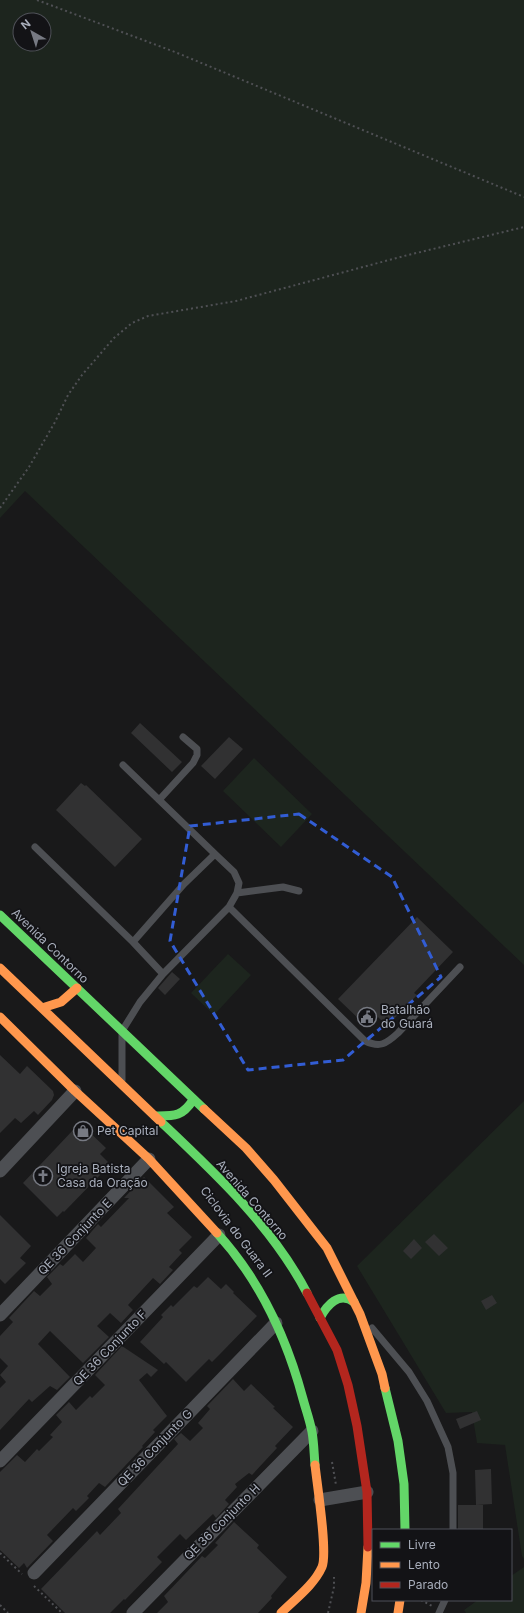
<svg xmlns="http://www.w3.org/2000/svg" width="524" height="1613" viewBox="0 0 524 1613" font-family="Inter,sans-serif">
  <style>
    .green { fill: #1d251e; fill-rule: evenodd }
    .building { fill: #313132 }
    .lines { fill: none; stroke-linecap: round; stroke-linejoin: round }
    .path { stroke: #4f5054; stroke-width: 2; stroke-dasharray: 2 3; stroke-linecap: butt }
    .lane { stroke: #4d4f53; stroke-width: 7 }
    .street { stroke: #4d4f53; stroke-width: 13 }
    .fast { stroke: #63d668; stroke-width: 9 }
    .slow { stroke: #ff974d; stroke-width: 9 }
    .jam { stroke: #b3261e; stroke-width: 9 }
    .marked { fill: none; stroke: #325dd4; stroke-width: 3; stroke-dasharray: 8 5; stroke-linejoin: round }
    .labels { text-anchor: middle; stroke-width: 3.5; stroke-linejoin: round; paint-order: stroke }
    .street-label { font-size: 12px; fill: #a9afbc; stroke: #131316 }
    .poi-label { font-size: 12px; fill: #a9afbc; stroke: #131316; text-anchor: start }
  </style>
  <rect width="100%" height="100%" fill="#19191a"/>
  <path class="green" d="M0 0H524V965L25 491 0 518ZM20 20H44V44H20Z
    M254 758 312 814 281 847 223 791Z
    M228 954 251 975 214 1015 191 993Z
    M524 1101V1559L522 1556 505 1445 477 1443 472 1412 446 1413 357 1266Z
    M524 1567V1613H466L464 1610 478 1600H511V1576Z"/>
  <path class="building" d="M140 723 182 762 172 772 131 733Z
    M229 737 243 749 215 779 201 766Z
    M81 783 85 786 86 785 142 839 115 867 56 810Z
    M417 917 453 952 414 993 417 995 387 1026 371 1010 361 1021 338 999Z
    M172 972 180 979 165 995 158 988Z
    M0 1055 20 1074 27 1066 53 1091 54 1095 52 1100 38 1115 34 1111 21 1123 15 1118 0 1133Z
    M83 1126 106 1148 100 1154 108 1162 98 1173 100 1175 64 1212 63 1211 57 1217 23 1183 74 1129 77 1132Z
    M144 1177 174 1207 167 1213 192 1237 179 1250 182 1253 169 1267 173 1270 160 1284 153 1278 128 1305 133 1310 121 1323 110 1313 97 1326 109 1337 83 1363 50 1331 38 1344 70 1377 57 1390 50 1386 32 1402 29 1399 0 1430V1388L6 1382 0 1375 8 1366 0 1358V1336L13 1322 9 1318 34 1291 40 1296 52 1284 47 1277 60 1264 63 1266 75 1254 83 1262 96 1248 86 1238 98 1224 101 1227 129 1198H124Z
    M0 1215 31 1246 20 1258 26 1263 5 1284 0 1279Z
    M434 1234 448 1248 439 1256 425 1242Z
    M414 1239 422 1248 411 1259 403 1251Z
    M208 1277 221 1289 226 1284 234 1292 233 1293 257 1316 221 1353 212 1362 209 1359 186 1382 166 1362 164 1364 140 1342 163 1317 161 1315 171 1305 173 1307 194 1286 197 1288Z
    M492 1295 497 1303 486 1310 481 1301Z
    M122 1346 158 1370 151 1377 147 1373 139 1380 167 1416 153 1430 155 1432 142 1446 143 1447 105 1487 99 1483 87 1496 89 1498 76 1511 73 1508 47 1535 53 1541 27 1568 24 1563 19 1568 0 1550V1472L17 1455 25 1462 37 1449 39 1451 53 1437 50 1435 62 1422 56 1415 69 1402 76 1410 90 1396 92 1398 105 1385 95 1375Z
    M233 1379 244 1391 251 1384 275 1407 273 1408 293 1427 275 1446 277 1448 252 1475 249 1473 235 1484 237 1487 225 1500 229 1504 216 1518 213 1514 186 1540 180 1534 157 1557 162 1562 125 1600 124 1599 110 1613H65L41 1589 97 1531 100 1535 121 1513 118 1509 178 1444 174 1439 181 1433 190 1441 203 1428 198 1423 210 1409 207 1406Z
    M477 1411 481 1420 460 1429 456 1419Z
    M491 1469 492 1504 476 1505 475 1470Z
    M458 1505H483V1530H458Z
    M234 1522 259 1545 257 1548 287 1577 271 1596 272 1598 258 1613H157L168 1602 164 1596 202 1556 205 1558 218 1545 215 1543Z"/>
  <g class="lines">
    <path class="path" d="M37 0 175 52 524 197
      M0 508 29 467 55 422 68 395 82 375 114 338 132 323 148 316 236 301 404 256 524 227
      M332 1462 336 1485
      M0 1553 22 1574
      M34 1586 62 1613
      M421 1600 432 1606
      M0 1605 8 1613
      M328 1613 334 1587V1577"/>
    <path class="lane" d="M123 765 215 854
      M159 800 193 763 197 755V749L183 737
      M35 847 133 942 163 974 140 1002 122 1031V1080
      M237 893 283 887 299 891
      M229 907 365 1041C380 1048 386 1044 398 1033L460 967
      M133 942 184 884 215 854 234 872 239 883 237 893 229 907 163 974
      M372 1328 409 1372 427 1401 448 1447 453 1473V1530
      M439 1613 445 1600"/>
    <path class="street" d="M0 1171 75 1091
      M0 1315 149 1159
      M0 1461 219 1235
      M320 1500 367 1492
      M34 1573 276 1323
      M133 1613 312 1431"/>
    <path class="fast" d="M0 915 204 1109
      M155 1116C174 1116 182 1117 193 1100
      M161 1122C215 1173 272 1226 307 1293
      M217 1233C260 1280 287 1339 303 1399 306 1410 310 1421 312 1432 314 1443 314 1454 315 1465
      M320 1318C327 1305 339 1291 354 1302
      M385 1388 398 1441 404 1484 405 1530"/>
    <path class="slow" d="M0 968 161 1122
      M42 1008 61 1002 77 988
      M0 1017 75 1091 149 1159 217 1233
      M204 1109 246 1148 274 1180 327 1248 360 1314 382 1374 385 1388
      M281 1613C295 1599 314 1585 322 1567 328 1553 317 1484 315 1465
      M361 1613 366 1583 368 1547
      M398 1613 400 1600"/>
    <path class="jam" d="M307 1293 337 1350 348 1385 357 1426 367 1492 368 1547"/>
  </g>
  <path class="marked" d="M299 814 392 877 441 977 343 1060 248 1070 170 941 190 826Z"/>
  <defs>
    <g id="civic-ring" transform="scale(1)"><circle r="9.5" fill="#131316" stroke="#777a83" stroke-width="1.5"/><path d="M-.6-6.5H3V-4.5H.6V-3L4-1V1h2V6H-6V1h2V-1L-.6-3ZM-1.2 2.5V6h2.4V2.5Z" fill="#777a83"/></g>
    <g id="shop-ring" transform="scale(1)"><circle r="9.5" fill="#131316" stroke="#777a83" stroke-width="1.5"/><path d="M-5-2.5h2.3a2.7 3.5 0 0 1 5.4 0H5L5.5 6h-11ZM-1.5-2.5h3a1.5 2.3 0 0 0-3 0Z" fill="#777a83"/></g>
    <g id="church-ring" transform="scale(1)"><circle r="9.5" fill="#131316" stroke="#777a83" stroke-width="1.5"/><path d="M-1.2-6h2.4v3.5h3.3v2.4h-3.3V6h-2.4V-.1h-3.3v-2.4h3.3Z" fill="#777a83"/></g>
  </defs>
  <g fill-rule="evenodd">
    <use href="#civic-ring" x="367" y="1017"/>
    <use href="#shop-ring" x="83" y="1131"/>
    <use href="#church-ring" x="43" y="1176"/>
  </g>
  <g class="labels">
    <g class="street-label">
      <text transform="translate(50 946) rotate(44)" y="4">Avenida Contorno</text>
      <text transform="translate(252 1200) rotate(49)" y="4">Avenida Contorno</text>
      <text transform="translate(236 1232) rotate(53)" y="4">Ciclovia do Guara II</text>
      <text transform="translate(75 1237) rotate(-46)" y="4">QE 36 Conjunto E</text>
      <text transform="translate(110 1348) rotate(-46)" y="4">QE 36 Conjunto F</text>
      <text transform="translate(155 1448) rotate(-46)" y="4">QE 36 Conjunto G</text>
      <text transform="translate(222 1522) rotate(-45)" y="4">QE 36 Conjunto H</text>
    </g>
    <g class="poi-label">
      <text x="381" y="1014">Batalhão<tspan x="381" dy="14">do Guará</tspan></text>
      <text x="97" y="1135">Pet Capital</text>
      <text x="57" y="1173">Igreja Batista<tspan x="57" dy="14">Casa da Oração</tspan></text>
    </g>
  </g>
  <rect x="372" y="1529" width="140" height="72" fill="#131316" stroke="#4f5158"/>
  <rect x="380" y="1542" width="20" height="6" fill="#63d668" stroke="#4f5158"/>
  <text x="408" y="1549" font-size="12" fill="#a9afbc">Livre</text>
  <rect x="380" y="1562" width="20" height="6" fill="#ff974d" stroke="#4f5158"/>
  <text x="408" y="1569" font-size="12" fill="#a9afbc">Lento</text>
  <rect x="380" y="1582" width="20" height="6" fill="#b3261e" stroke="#4f5158"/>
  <text x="408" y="1589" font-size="12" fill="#a9afbc">Parado</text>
  <g transform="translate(32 32) rotate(321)"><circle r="19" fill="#131316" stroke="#4f5158"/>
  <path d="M0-3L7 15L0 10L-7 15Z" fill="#777a83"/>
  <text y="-6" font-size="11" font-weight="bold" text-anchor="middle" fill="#a9afbc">N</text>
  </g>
</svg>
